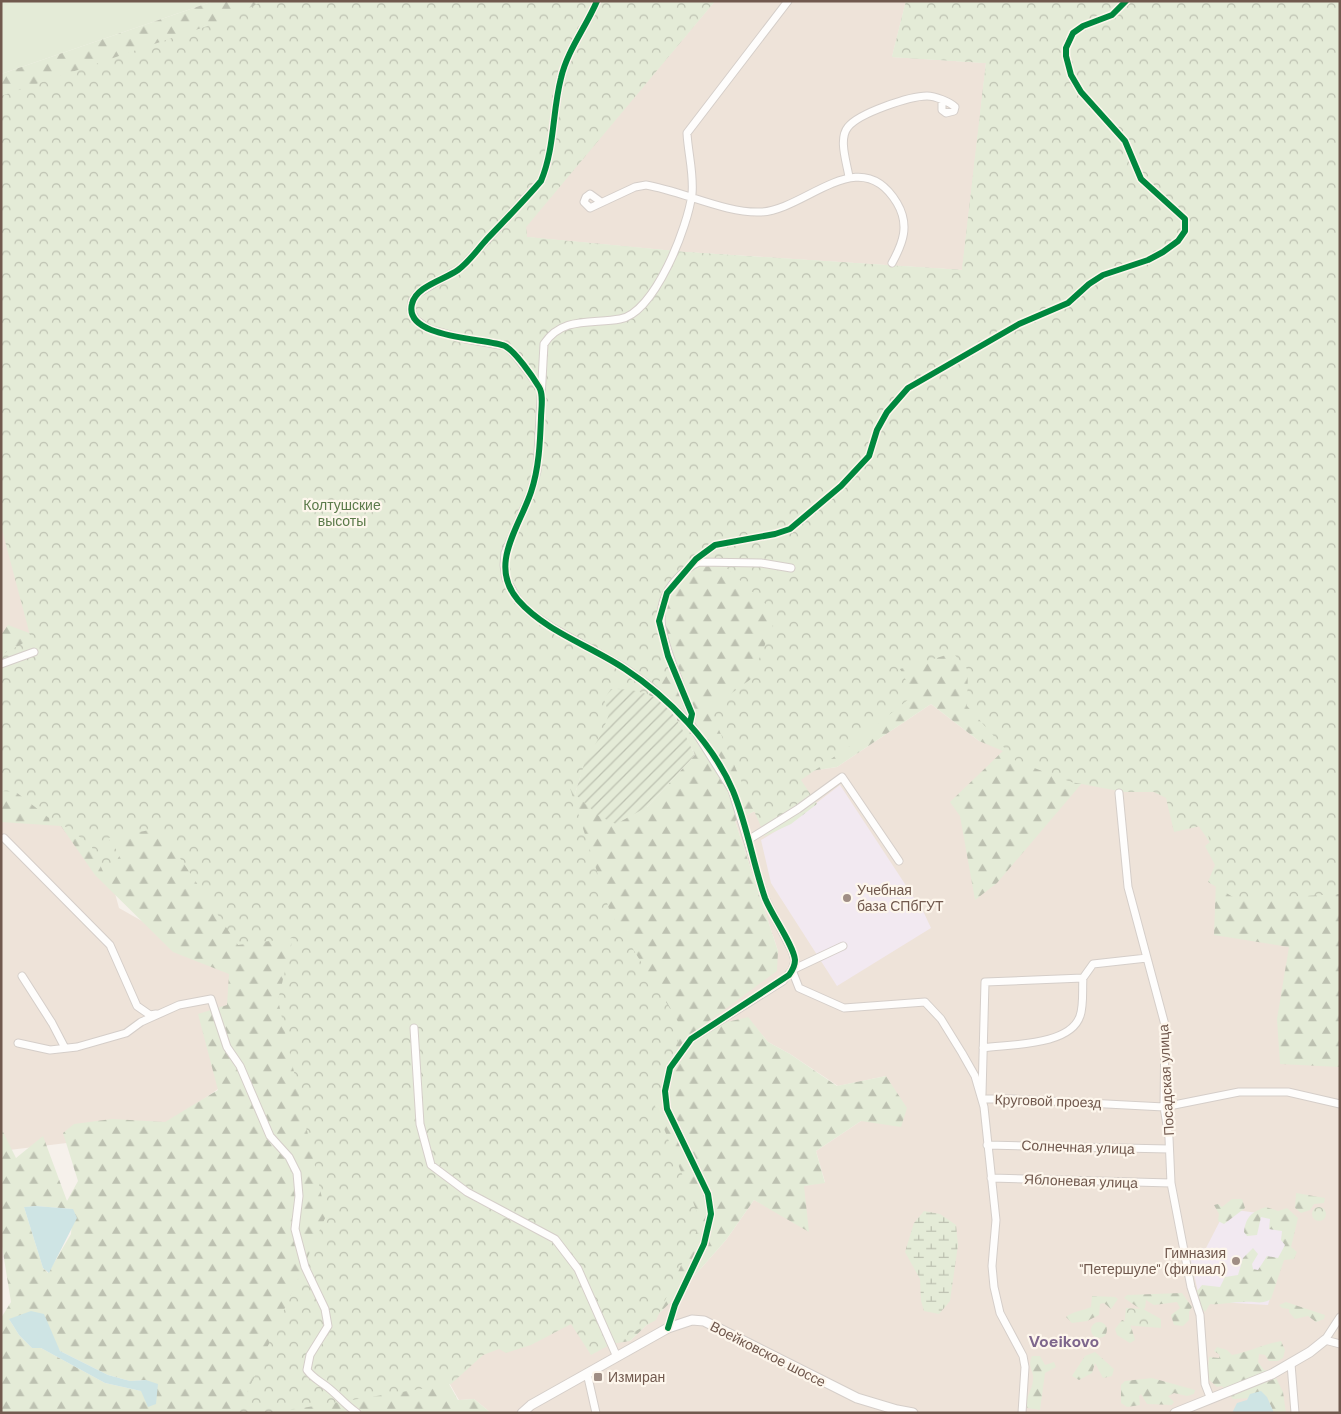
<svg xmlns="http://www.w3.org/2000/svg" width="1341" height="1414" viewBox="0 0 1341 1414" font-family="'DM Sans',sans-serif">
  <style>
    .residential { fill: #eee3d9 }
    .education { fill: #f2e9f1 }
    .grass { fill: #e4ebd7 }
    .forest { fill: url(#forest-firs); fill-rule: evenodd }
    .wetland { fill: url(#wetland-marsh) }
    .park { fill: url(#park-crowns) }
    .garden { fill: url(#garden-furrows) }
    .water { fill: #cee4e4 }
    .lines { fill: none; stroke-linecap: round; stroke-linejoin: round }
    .minor-casing { stroke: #d5cec9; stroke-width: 9 }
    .tertiary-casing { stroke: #d5cec9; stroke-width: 11 }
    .minor { stroke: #fefdfc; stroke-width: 7 }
    .tertiary { stroke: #fefdfc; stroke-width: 9 }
    .cycleway-casing { stroke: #fdf6ec; stroke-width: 9 }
    .cycleway { stroke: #00873e; stroke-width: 6 }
    .poi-dot { fill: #a08e85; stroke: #fdf6ec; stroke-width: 2 }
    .labels { text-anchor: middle; stroke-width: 4.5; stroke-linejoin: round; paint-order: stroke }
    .park-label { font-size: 14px; fill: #5b7a4a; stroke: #fdf6ec }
    .poi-label { font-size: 14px; fill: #71594e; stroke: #fdf6ec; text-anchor: start }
    .street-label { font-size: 14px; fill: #71594e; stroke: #fdf6ec }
    .quarter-label { font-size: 16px; font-weight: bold; fill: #7e668c; stroke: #fdf6ec }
  </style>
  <defs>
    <pattern id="forest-firs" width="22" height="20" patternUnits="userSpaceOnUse" patternTransform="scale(1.25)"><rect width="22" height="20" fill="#e4ebd7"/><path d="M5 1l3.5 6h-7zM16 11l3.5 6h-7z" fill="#bdc1b1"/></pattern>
    <pattern id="wetland-marsh" width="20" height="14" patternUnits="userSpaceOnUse" patternTransform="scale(1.25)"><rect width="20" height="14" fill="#e4ebd7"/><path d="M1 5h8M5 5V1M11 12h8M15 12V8" fill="none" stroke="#bdc1b1"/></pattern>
    <pattern id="park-crowns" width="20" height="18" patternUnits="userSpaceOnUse" patternTransform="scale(1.25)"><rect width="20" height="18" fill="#e4ebd7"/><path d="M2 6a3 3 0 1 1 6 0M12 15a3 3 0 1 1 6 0" fill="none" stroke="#bdc1b1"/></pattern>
    <pattern id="garden-furrows" width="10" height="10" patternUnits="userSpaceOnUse" patternTransform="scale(1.25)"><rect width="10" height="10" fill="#e4ebd7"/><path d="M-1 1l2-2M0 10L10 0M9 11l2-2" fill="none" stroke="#bdc1b1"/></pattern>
  </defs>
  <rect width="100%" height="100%" fill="#f6f1eb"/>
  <path class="residential" d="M715 1H906L892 57 986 63 963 270 685 252 526 237 525 227Z
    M1 473 119 908 232 972 218 1089 157 1132 1 1151Z
    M931 704 979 741 1080 756 1340 846V1413H491L474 1399 459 1400 443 1372 520 1302 630 1341 673 1300 726 1240 754 1200 776 1211 804 1186 825 1182 816 1151 861 1121 886 1076 838 1086 790 1054 768 1042 748 1018 697 1029 778 951 735 821 771 803 784 775 837 767Z"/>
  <path class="education" d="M840 785 924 913 931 928 837 986 771 883 761 840 793 821Z
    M1222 1208 1294 1218 1268 1305 1200 1301 1188 1248H1206L1222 1217Z"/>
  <path class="grass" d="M1 1H214L1 74Z"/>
  <path class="forest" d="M214 1H715L526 227 527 237 685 252 962 270 986 63 892 57 906 1H1340V1067L1280 1064 1277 1019 1289 947 1214 935 1217 853 1185 806 1152 790 1083 782 997 883 975 900 960 816 950 802 1003 751 979 741 931 704 837 767 784 775 771 803 735 821 778 951 777 971 698 1029 748 1017 768 1042 790 1054 837 1086 886 1076 907 1108 901 1127 861 1121 816 1151 825 1183 804 1186 809 1232 754 1200 726 1240 673 1300 630 1341 611 1344 582 1285 443 1373 458 1400 474 1399 491 1413H1V1318L11 1302 1 1240V1128L16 1158 43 1136 67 1201 78 1181 63 1133 74 1124 112 1119 165 1122 218 1090 198 1014 227 1005 229 974 173 952 95 875 61 826 1 822V635L8 625 45 639 1 476V74ZM673 712 695 755 647 807 575 794 585 761ZM36 1206 73 1209 71 1234 48 1273 43 1268 24 1207ZM9 1319 55 1343 60 1351 108 1375 130 1381 146 1380 141 1391 105 1383 41 1348H32L19 1335Z
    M1296 1193 1325 1198 1324 1203 1314 1204 1310 1210 1301 1213 1295 1208Z
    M1232 1199H1242L1245 1208 1224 1224 1218 1221 1219 1214 1214 1205 1218 1204 1222 1207Z
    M1266 1207 1278 1211 1287 1208 1298 1218 1291 1247 1297 1252 1294 1259 1284 1260 1271 1299C1261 1305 1256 1301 1244 1302 1232 1302 1222 1305 1210 1304L1205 1312 1199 1305 1195 1290H1198L1202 1285 1220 1287 1225 1277 1238 1275 1243 1258 1253 1248 1258 1254 1252 1264 1253 1269 1258 1270 1267 1256 1278 1258 1285 1245 1281 1240 1282 1231 1269 1229 1270 1219 1261 1217 1257 1235 1247 1236 1244 1232C1246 1216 1252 1212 1266 1207Z
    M1182 1293 1192 1307 1189 1312V1320L1183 1326 1174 1325 1171 1315 1180 1308 1177 1302 1154 1305 1146 1300 1145 1308 1142 1310 1124 1298 1127 1295Z
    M1092 1296 1115 1297 1118 1299 1111 1309 1104 1303 1100 1304 1099 1315 1087 1321 1072 1323 1066 1317C1073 1311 1083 1311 1091 1307Z
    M1286 1302 1325 1315 1324 1319 1316 1322 1308 1316 1295 1319 1289 1312V1309L1282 1308 1279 1305Z
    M1122 1320 1130 1323 1135 1340 1130 1343 1117 1335 1115 1329Z
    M1091 1330a8 8 0 1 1 16 0a8 8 0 1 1-16 0Z
    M1281 1341 1285 1350 1283 1358 1278 1361H1269L1265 1355 1259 1354 1258 1362 1264 1370H1272L1283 1392 1286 1413H1274L1267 1397 1233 1399 1222 1386 1217 1387 1207 1378 1209 1357 1219 1358 1220 1355 1214 1351 1217 1347 1227 1350 1232 1355C1249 1352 1264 1344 1281 1341Z
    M1095 1352 1114 1369 1112 1376 1103 1378 1095 1363 1092 1373 1079 1380 1072 1376 1085 1356Z
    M1032 1356H1040L1045 1365 1054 1362 1056 1367 1045 1373 1040 1410 1027 1408C1025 1397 1032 1391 1033 1380 1034 1370 1027 1368 1032 1356Z
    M1152 1378 1195 1390 1194 1394 1187 1396 1174 1393 1168 1396 1174 1402 1172 1405 1147 1404 1141 1394 1139 1396 1140 1405 1127 1407 1121 1403V1385L1125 1381Z"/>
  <path class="wetland" d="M924 1211 940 1214 956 1225 958 1245 950 1301 939 1314 924 1311 921 1301 920 1279 905 1252 914 1223Z"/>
  <path class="park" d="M263 1H715L526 227 527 237 685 252 962 270 986 63 892 57 906 1H1340V894L1238 900 1208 882 1215 865 1205 846 1210 842 1205 825 1174 832 1166 798 1154 792H1124L1071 782 1016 761 967 706 968 670 953 653 900 669 914 695 851 745 801 780 817 804 791 824 765 836 710 709 751 679 777 615 728 569 706 558 692 564 662 603 660 636 672 666 570 788 610 912 682 1028 655 1106 701 1222 656 1320 591 1355 571 1324 531 1345 506 1353 499 1349 483 1355 451 1384 271 1413H238L326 1216 278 1000 293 938 238 945 160 828 108 838 120 855 106 878 91 845 60 823 50 824 49 818 16 792 1 791V655L31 639 1 526V96L225 20Z
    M1312 1214a7 7 0 1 1 14 0a7 7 0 1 1-14 0Z
    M1126 1308 1143 1309 1161 1319V1328L1124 1325Z"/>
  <path class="garden" d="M611 689C665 689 674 711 695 755L647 807 616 824 599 816 575 794 585 761 602 733 609 714 604 699Z"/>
  <path class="water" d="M36 1206 73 1209 77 1218 49 1273 43 1268 24 1207Z
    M31 1311 44 1314 60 1351 108 1375 130 1381 146 1380 158 1384 156 1404 148 1407 141 1391 105 1383 41 1348H32L19 1335 9 1319Z
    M1261 1391 1267 1397 1274 1413H1232L1237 1403 1247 1400 1250 1394Z"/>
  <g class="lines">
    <g class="minor-casing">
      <path id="minor" d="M849 177C847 163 838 139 848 127 859 113 910 96 927 96 935 96 950 102 955 107L954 111 946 113 942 110V101
        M601 202 590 194 586 197 584 202 590 208 635 187 646 185C682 191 727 214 761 212 806 210 860 141 897 203 910 225 903 243 892 263
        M541 389 516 356 506 346 465 339 429 329 416 320 411 310 412 301 417 294 462 267 541 181C555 147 552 113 561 78 567 51 586 27 597 1
        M1 664 34 652
        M690 723 692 714C685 700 681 686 675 671 664 640 650 610 675 581 682 573 689 566 699 562L761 563 791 568
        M1119 793 1128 887 1165 1025 1164 1107 1169 1138 1171 1183 1191 1287 1200 1315 1205 1384 1210 1397
        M4 838 110 945 137 1006 150 1015 156 1014
        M748 840 798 809 842 777 899 861
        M792 970 799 988 844 1008 925 1002 941 1019 962 1053 975 1076 984 1107 996 1220 992 1266 994 1287 1000 1313 1023 1356 1025 1367 1022 1413
        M792 970 843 946
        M22 976 52 1023 65 1048
        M414 1028 420 1124 431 1165 467 1192 555 1239 578 1269 617 1357
        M18 1043 50 1050 77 1047 126 1033 141 1022 179 1005 211 999 227 1047 240 1066 270 1136 289 1157 297 1173 299 1196 295 1229 305 1267 325 1309 328 1326 310 1355 307 1370C313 1378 318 1380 326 1386 337 1394 344 1404 357 1413
        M983 1048C1010 1044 1070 1046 1080 1016 1084 1005 1082 989 1083 978
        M982 1094 985 982 1083 978 1093 964 1147 958
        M982 1099H1013L1164 1107 1239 1092H1288L1340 1104
        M987 1145 1169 1149
        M991 1178 1171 1183
        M1340 1317 1325 1340 1340 1344
        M668 1328 675 1305 704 1244 711 1214 708 1194 667 1109 665 1091 670 1068 691 1039 783 981 792 970 795 961 792 951 765 898 732 790 690 723 651 687 623 667 553 628 531 613 518 600 506 579 504 565 505 553 531 492 537 471 544 344C562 316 593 324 620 319 655 313 688 226 692 194 694 174 688 153 687 133L788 1
        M1291 1364 1295 1413
        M587 1373 596 1413"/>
    </g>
    <g class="tertiary-casing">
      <path id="tertiary" d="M522 1413 531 1405 668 1328 692 1320 704 1321 857 1398 897 1410 913 1413
        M1175 1413 1272 1374 1310 1352 1325 1340"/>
    </g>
    <use href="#minor" class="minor"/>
    <use href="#tertiary" class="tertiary"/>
    <g class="cycleway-casing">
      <path id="cycleway" d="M597 1C586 27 567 51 561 78 552 113 555 147 541 181 524 201 505 220 487 239 477 250 469 262 458 270 444 280 416 286 412 304 403 339 487 338 505 346 515 351 533 377 539 387 544 395 541 409 541 418 540 443 539 468 531 492 519 528 488 565 518 600 546 632 591 646 625 669 668 697 713 743 733 791 747 825 753 863 765 898 771 914 794 946 795 960 795 966 792 971 789 975L691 1039 670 1068 665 1091 667 1109 708 1194 711 1214 704 1244 675 1305 668 1328
        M690 723 692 714 668 656 659 621 667 593 696 559 715 545 775 534 790 529 841 486 869 456 877 430 887 412 908 388 1019 324 1068 303 1089 284 1103 275 1148 260 1163 252 1178 241 1185 231V219L1141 179 1125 141 1081 92 1071 75 1066 56V48L1073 33 1083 26 1112 15 1126 1"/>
    </g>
    <use href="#cycleway" class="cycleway"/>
  </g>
  <g class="poi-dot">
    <circle cx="847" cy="898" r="5"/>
    <circle cx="1236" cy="1261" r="5"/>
    <rect x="593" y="1372" width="10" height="10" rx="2.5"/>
  </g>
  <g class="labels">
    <g class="park-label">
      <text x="342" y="510">Колтушские<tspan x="342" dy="16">высоты</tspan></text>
    </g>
    <g class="poi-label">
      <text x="857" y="895">Учебная<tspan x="857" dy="16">база СПбГУТ</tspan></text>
      <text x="1226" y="1258" text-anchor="end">Гимназия<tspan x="1226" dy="16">"Петершуле" (филиал)</tspan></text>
      <text x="608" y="1382">Измиран</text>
    </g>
    <g class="street-label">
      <text transform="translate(1166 1080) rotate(-93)" y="5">Посадская улица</text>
      <text transform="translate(1048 1101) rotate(2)" y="5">Круговой проезд</text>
      <text transform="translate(1078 1147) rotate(2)" y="5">Солнечная улица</text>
      <text transform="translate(1081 1181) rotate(2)" y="5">Яблоневая улица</text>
      <text transform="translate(768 1354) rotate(27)" y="5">Воейковское шоссе</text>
    </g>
    <g class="quarter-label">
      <text x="1064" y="1347">Voeikovo</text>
    </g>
  </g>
  <rect width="1341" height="1414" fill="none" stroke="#71594e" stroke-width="5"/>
</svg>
